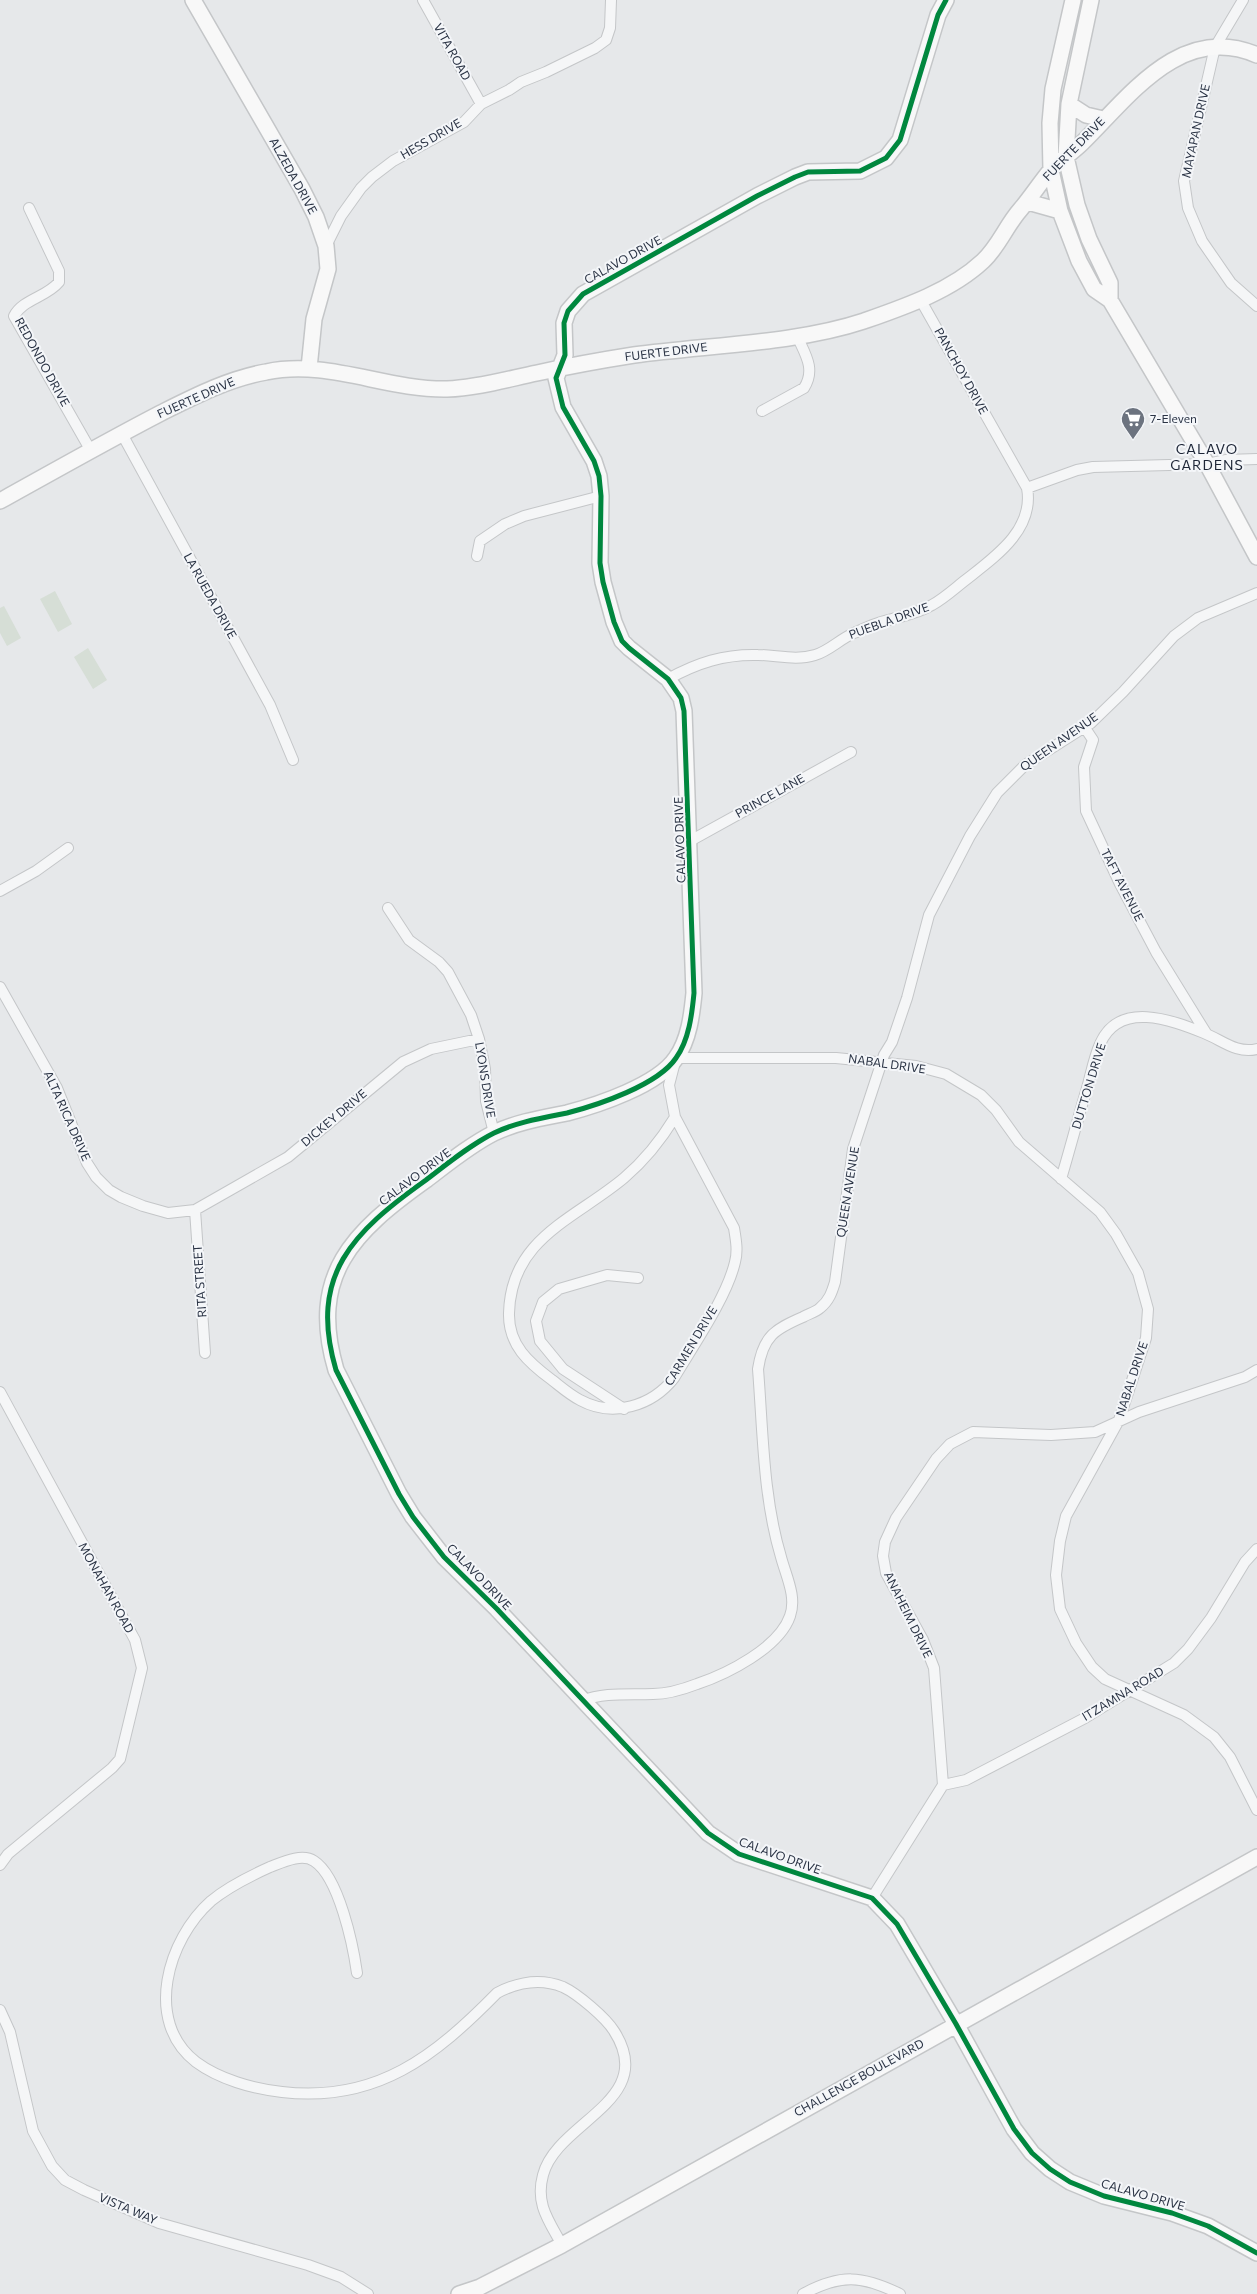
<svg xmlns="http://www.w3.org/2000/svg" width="1257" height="2294" viewBox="0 0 1257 2294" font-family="Commissioner,sans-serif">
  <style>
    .green { fill: #d6ded6 }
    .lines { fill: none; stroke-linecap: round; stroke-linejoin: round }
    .street-casing { stroke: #c4c6c8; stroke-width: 12 }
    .secondary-casing { stroke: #c4c6c8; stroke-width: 18 }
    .street { stroke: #f5f6f7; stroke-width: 10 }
    .secondary { stroke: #f8f8f8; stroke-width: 15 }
    .cycleway-casing { stroke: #f4f6f9; stroke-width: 8 }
    .cycleway { stroke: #00873e; stroke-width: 5 }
    .labels { text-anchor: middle; stroke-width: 4; stroke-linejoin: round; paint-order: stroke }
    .street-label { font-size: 12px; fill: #2b3445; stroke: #f4f6f9 }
    .poi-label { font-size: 12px; fill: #2b3445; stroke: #f4f6f9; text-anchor: start }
    .neighbourhood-label { font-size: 14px; letter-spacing: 1px; fill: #1d2536; stroke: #f4f6f9 }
  </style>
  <rect width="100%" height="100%" fill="#e6e8ea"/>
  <path class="green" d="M55 591 72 624 58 632 40 599Z
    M4 606 21 638 7 646 0 633V608Z
    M88 648 107 680 93 689 74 657Z"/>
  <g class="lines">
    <g class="street-casing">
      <path id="street" d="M423 0 481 104
        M1243 0 1215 47 1184 181 1188 208 1202 241 1231 283 1257 306
        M29 208 59 271V282C47 297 23 299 14 316L91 451
        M326 246 341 216 361 188 372 177 393 161 464 122 481 104 509 90 521 82 546 72 595 48 606 40 610 28 611 0
        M762 411 804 388C816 369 805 354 797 336
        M122 434 270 705 293 760
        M1027 488 1077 470 1093 467 1207 464 1226 460 1257 459
        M477 556 480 541 505 524 524 516 601 496
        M668 679C697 663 724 654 758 655 776 655 796 661 815 655 829 651 840 639 854 633 862 630 870 625 878 623 897 617 915 615 932 605 943 599 953 590 963 582 992 559 1035 531 1027 488L920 299
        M1085 728 1093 740 1084 767 1086 811 1120 884 1156 952 1206 1033
        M690 841 851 752
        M0 891 36 871 68 848
        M388 908 409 940 439 962 448 972 471 1015 479 1039 485 1069 486 1101 494 1133
        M0 987 57 1088 87 1163 96 1177 109 1190 121 1197 143 1206 168 1213 195 1210 288 1157 403 1062 431 1049 479 1039
        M675 1117 734 1228C736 1240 738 1251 735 1262 727 1297 693 1346 674 1378 652 1406 613 1418 580 1400 570 1395 561 1387 552 1380 529 1363 508 1345 509 1313 511 1238 575 1219 624 1178 644 1161 661 1140 675 1117L669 1085 676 1058H836L916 1066 946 1074 981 1095 996 1110 1019 1142 1100 1212 1116 1234 1138 1273 1148 1309 1146 1338 1119 1420 1066 1516 1060 1541 1056 1575 1060 1609 1076 1643 1092 1667 1105 1679 1184 1715 1214 1737 1230 1757 1257 1810
        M1061 1179C1070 1149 1078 1118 1087 1088 1091 1074 1094 1057 1100 1044 1119 1000 1171 1020 1204 1033 1222 1040 1236 1054 1257 1049
        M195 1210 205 1353
        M0 1392 135 1640 142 1668 120 1759 112 1768 8 1854 0 1865
        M624 1409 563 1369 540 1341 536 1321 543 1302 559 1289 607 1275 638 1278
        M582 1701C605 1692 628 1695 653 1694 666 1694 684 1689 697 1684 727 1674 779 1648 790 1616 797 1597 786 1576 781 1557 763 1497 763 1432 758 1369 763 1336 775 1329 803 1317 808 1314 816 1312 820 1308 829 1301 832 1292 835 1282L853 1149 884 1055 892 1042 907 998 929 915 970 836 997 793 1025 765 1091 723 1123 692 1174 636 1198 618 1257 593
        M943 1785 966 1780 1085 1718 1174 1663 1188 1649 1211 1618 1245 1562 1257 1549
        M872 1898 943 1785 934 1668 923 1640 886 1573 883 1556 885 1542 896 1518 936 1459 950 1444 973 1432 1051 1435 1095 1432 1139 1412 1245 1377 1257 1370
        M357 1973C353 1945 339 1877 314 1861 302 1853 283 1862 270 1867 250 1876 229 1886 211 1901 168 1939 143 2021 196 2062 219 2079 253 2089 282 2092 377 2103 435 2056 497 1993 518 1982 541 1978 563 1987 578 1994 606 2018 614 2031 659 2101 557 2121 543 2175 535 2204 549 2221 562 2245
        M0 2010 10 2032 33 2131 52 2166 65 2180 84 2190 159 2223 308 2265 341 2277 368 2294
        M803 2294C840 2274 862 2275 900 2294"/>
    </g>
    <g class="secondary-casing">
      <path id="secondary" d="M193 0 302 189 316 217 326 246 328 269 314 319 309 368
        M946 0 938 15 900 140 886 158 860 171 808 172 795 177 757 196 583 294 568 311 564 323 565 355 556 378 563 407 594 461 599 476 601 496 600 563 603 582 614 622 622 641 629 648 668 679 681 698 684 711 694 993C692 1014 689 1040 676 1058 658 1085 598 1105 567 1113 542 1118 517 1122 494 1133 470 1145 447 1164 426 1180 353 1232 308 1275 336 1370L399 1494 413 1517 444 1557 497 1609 708 1833 739 1854 872 1898 897 1924 956 2024 1014 2129 1032 2153 1050 2169 1070 2182 1104 2196 1172 2213 1208 2226 1257 2253
        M1073 0 1053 89 1050 123 1051 170 1060 211 1079 261 1094 289 1110 300 1207 464 1257 557
        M1091 0 1069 104 1066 157 1077 205 1089 239 1110 283V300
        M1069 104 1086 115 1103 119
        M1028 202 1060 211
        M0 501C54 471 107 441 161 413 195 396 228 379 266 372 328 359 385 390 447 389 477 388 508 379 537 373 569 366 602 360 634 355 707 345 795 344 864 321 904 307 951 291 983 261 999 246 1006 226 1020 210 1031 197 1040 183 1050 171 1060 160 1072 153 1082 143 1129 97 1181 22 1257 55
        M459 2294 480 2287 562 2245 1257 1857"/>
    </g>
    <use href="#street" class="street"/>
    <use href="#secondary" class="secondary"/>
    <g class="cycleway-casing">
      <path id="cycleway" d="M946 0 938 15 900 140 886 158 860 171 808 172 795 177 757 196 583 294 568 311 564 323 565 355 556 378 563 407 594 461 599 476 601 496 600 563 603 582 614 622 622 641 629 648 668 679 681 698 684 711 694 993C692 1014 689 1040 676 1058 658 1085 598 1105 567 1113 542 1118 517 1122 494 1133 470 1145 447 1164 426 1180 353 1232 308 1275 336 1370L399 1494 413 1517 444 1557 497 1609 708 1833 739 1854 872 1898 897 1924 956 2024 1014 2129 1032 2153 1050 2169 1070 2182 1104 2196 1172 2213 1208 2226 1257 2253"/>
    </g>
    <use href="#cycleway" class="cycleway"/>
  </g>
  <defs>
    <g id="supermarket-pin" transform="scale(1.25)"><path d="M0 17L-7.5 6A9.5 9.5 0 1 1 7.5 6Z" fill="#6c737f" stroke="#f4f6f9"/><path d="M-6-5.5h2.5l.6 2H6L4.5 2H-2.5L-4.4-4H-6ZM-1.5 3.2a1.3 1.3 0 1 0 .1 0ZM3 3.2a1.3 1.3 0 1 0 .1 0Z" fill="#fff"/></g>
  </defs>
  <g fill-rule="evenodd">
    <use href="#supermarket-pin" x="1133" y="419"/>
  </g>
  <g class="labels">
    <g class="street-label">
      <text transform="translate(452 52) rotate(61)" y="4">VITA ROAD</text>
      <text transform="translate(1196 131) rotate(-78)" y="4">MAYAPAN DRIVE</text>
      <text transform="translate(431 139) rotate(-30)" y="4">HESS DRIVE</text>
      <text transform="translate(1074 149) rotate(-46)" y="4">FUERTE DRIVE</text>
      <text transform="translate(293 176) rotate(61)" y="4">ALZEDA DRIVE</text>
      <text transform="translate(623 260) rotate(-29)" y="4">CALAVO DRIVE</text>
      <text transform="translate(666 352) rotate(-7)" y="4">FUERTE DRIVE</text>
      <text transform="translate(42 362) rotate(61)" y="4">REDONDO DRIVE</text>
      <text transform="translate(961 371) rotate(61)" y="4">PANCHOY DRIVE</text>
      <text transform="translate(196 398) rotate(-24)" y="4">FUERTE DRIVE</text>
      <text transform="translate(210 596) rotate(61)" y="4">LA RUEDA DRIVE</text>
      <text transform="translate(889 621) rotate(-20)" y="4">PUEBLA DRIVE</text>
      <text transform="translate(1059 742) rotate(-35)" y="4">QUEEN AVENUE</text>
      <text transform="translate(770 796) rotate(-29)" y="4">PRINCE LANE</text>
      <text transform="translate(680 840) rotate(-92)" y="4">CALAVO DRIVE</text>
      <text transform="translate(1122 885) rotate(63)" y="4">TAFT AVENUE</text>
      <text transform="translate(887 1064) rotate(8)" y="4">NABAL DRIVE</text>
      <text transform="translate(485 1080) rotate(81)" y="4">LYONS DRIVE</text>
      <text transform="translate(1089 1086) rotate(-73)" y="4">DUTTON DRIVE</text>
      <text transform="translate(67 1116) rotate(66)" y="4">ALTA RICA DRIVE</text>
      <text transform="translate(334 1118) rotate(-40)" y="4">DICKEY DRIVE</text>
      <text transform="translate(415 1177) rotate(-37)" y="4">CALAVO DRIVE</text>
      <text transform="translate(848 1192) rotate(-81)" y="4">QUEEN AVENUE</text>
      <text transform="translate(200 1281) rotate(-94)" y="4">RITA STREET</text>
      <text transform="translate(691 1346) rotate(-59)" y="4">CARMEN DRIVE</text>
      <text transform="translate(1132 1379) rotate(-72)" y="4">NABAL DRIVE</text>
      <text transform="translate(479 1577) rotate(46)" y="4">CALAVO DRIVE</text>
      <text transform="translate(106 1588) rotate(61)" y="4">MONAHAN ROAD</text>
      <text transform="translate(908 1615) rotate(64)" y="4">ANAHEIM DRIVE</text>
      <text transform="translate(1123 1694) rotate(-31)" y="4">ITZAMNA ROAD</text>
      <text transform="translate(780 1856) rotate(20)" y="4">CALAVO DRIVE</text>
      <text transform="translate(859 2078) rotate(-29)" y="4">CHALLENGE BOULEVARD</text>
      <text transform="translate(1143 2195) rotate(16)" y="4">CALAVO DRIVE</text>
      <text transform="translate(128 2209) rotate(23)" y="4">VISTA WAY</text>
    </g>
    <g class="poi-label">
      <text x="1150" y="423">7-Eleven</text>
    </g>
    <g class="neighbourhood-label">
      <text x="1207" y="454">CALAVO<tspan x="1207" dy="16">GARDENS</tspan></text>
    </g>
  </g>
</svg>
